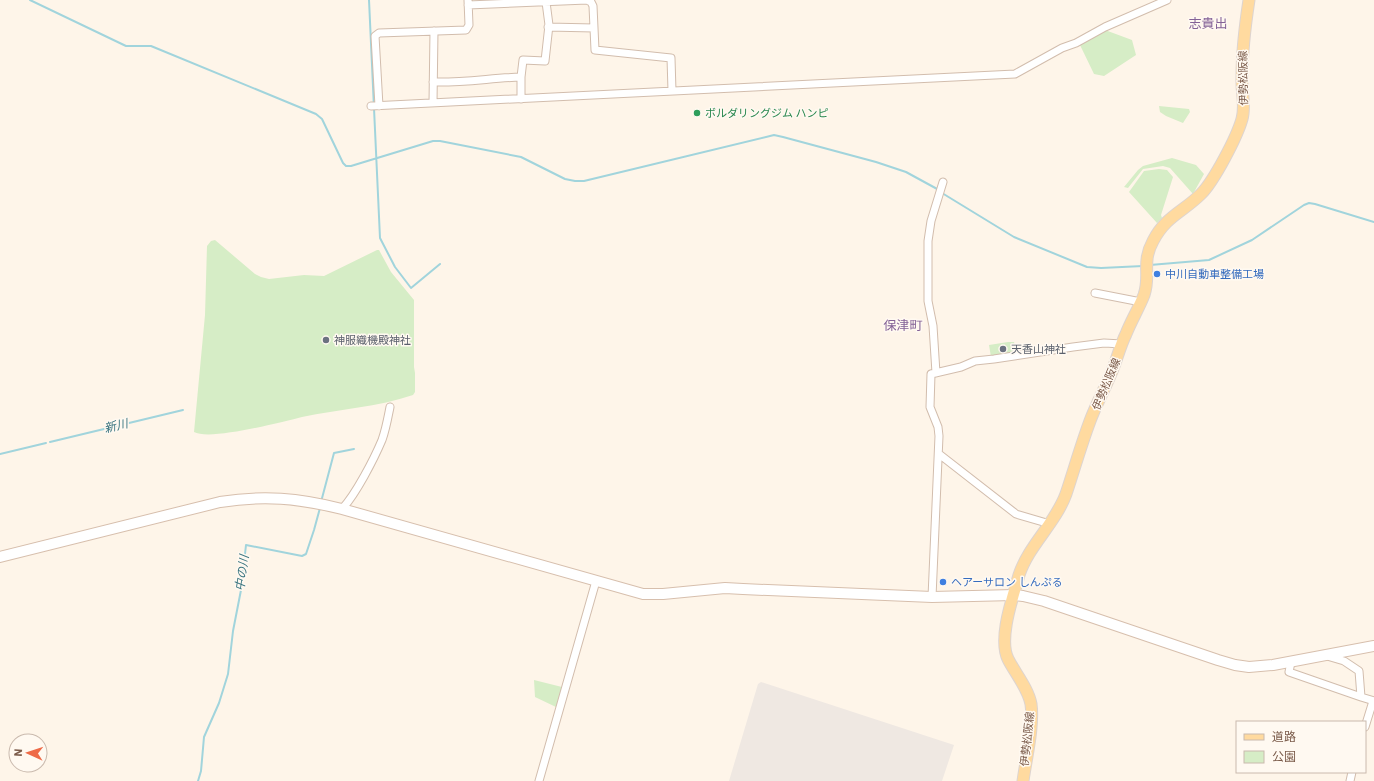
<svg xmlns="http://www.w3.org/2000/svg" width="1374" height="781" viewBox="0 0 1374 781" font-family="'IBM Plex Sans','Noto Sans JP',sans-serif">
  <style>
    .industrial { fill: #efe8e2 }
    .green { fill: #d6edc6 }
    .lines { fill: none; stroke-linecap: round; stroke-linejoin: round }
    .stream { stroke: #a1d4dc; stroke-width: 2 }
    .street-casing { stroke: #d2bdad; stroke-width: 9 }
    .secondary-casing { stroke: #d7bfad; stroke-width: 12 }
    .primary-casing { stroke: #ddd4d0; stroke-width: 13 }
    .street { stroke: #fff; stroke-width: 7 }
    .secondary { stroke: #fff; stroke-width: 10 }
    .primary { stroke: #ffda9f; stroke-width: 11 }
    .leisure-dot { fill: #2e9e5b; stroke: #fff9f1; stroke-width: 1.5 }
    .shop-dot { fill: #3f7fe0; stroke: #fff9f1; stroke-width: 1.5 }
    .worship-dot { fill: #6b7280; stroke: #fff9f1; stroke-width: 1.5 }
    .labels { text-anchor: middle; stroke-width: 3; stroke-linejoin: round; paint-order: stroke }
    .street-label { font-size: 11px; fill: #7b5b4a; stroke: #fff9f1 }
    .leisure-label { font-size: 11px; fill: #27864d; stroke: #fff9f1; text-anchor: start }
    .shop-label { font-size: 11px; fill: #366cbe; stroke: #fff9f1; text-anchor: start }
    .worship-label { font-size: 11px; fill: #5b616d; stroke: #fff9f1; text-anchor: start }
    .water-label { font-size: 12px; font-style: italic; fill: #3c7681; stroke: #fff9f1 }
    .quarter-label { font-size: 13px; fill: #846297; stroke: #fff9f1 }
  </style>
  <rect width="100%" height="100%" fill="#fef5e9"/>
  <path class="industrial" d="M761 682 954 745 942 781H729L758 684Z"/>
  <path class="green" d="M1105 30 1132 40 1136 55 1104 76 1094 74 1080 45Z
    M1159 106 1189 109 1190 112 1183 123 1166 116 1160 112Z
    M1172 158 1196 165 1204 174 1193 194 1170 168 1163 166 1143 169 1128 188 1124 187 1138 170 1143 166Z
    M1159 169 1167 170 1173 177 1161 215 1162 218 1157 223 1129 192 1144 171Z
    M215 240 255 274 261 277 269 279 304 275 324 276 377 250H379L391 272 414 300V367L415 373V392L413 395C378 407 339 409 302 417 282 422 210 441 194 432L205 315 207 246 211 241Z
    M1008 342H1014L1018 353 991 357 989 345Z
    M534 680 562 687 556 707 535 697Z"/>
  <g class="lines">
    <path class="stream" d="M30 0 126 46H151L316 114 322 119 343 163 346 166H351L433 141H440L521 157 565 179 575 181H584L774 135 783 137 876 162 906 172 939 190
      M369 0 380 238 395 267 411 288 440 264
      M942 193 1014 237 1087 267 1101 268 1143 266
      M1150 265 1209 260 1252 240 1304 205 1309 203 1315 204 1374 222
      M50 442 183 410
      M0 454 46 443
      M321 502 334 453 354 449
      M198 781 201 771 204 737 219 703 228 674 233 631 241 590 246 545 302 556 306 554 314 530 320 508"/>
    <g class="street-casing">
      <path id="street" d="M468 5 587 0 591 2 593 6 595 50 671 58 672 91
        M548 27 594 28
        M521 77 523 60 545 61 549 25 546 2
        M433 82C462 83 492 78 521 77V99
        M433 103 434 31
        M371 106 1015 74 1062 48 1076 43 1105 27 1167 0
        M379 106 375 36 379 33 466 30 469 25 468 0
        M1095 293 1141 302
        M936 373 933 326 928 301V241L931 221 943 182
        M939 454 1016 514 1050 524
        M342 509C356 494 374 459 382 440 386 429 388 417 390 407
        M932 597 939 436 938 427 930 407 931 374 961 367 975 361 994 359 1073 347 1104 343 1122 344
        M1327 656 1344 661 1359 671 1361 697 1374 701
        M1291 662 1289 672 1361 697
        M1365 727 1373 701
        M539 781 596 581
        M1350 781 1352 772"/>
    </g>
    <g class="secondary-casing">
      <path id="secondary" d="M0 557 220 502C264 495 298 498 342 509L643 594H663L725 588 743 589 932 597 1014 595 1023 596 1044 601 1218 660 1235 665 1249 667 1273 665 1374 646"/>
    </g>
    <g class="primary-casing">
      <path id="primary" d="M1023 781C1026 759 1034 726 1031 704 1028 688 1015 673 1008 659 998 638 1013 597 1019 575 1029 545 1055 524 1066 494 1074 470 1081 445 1090 421 1097 402 1107 385 1114 366 1118 355 1121 344 1126 334 1131 321 1139 308 1144 295 1151 275 1141 263 1153 241 1166 216 1183 212 1201 194 1214 181 1237 137 1242 119 1246 105 1241 91 1242 77 1242 51 1245 26 1249 0"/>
    </g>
    <use href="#street" class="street"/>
    <use href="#secondary" class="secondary"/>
    <use href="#primary" class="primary"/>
  </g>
  <circle class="leisure-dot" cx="697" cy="113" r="4"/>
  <g class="shop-dot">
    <circle cx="1157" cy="274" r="4"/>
    <circle cx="943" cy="582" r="4"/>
  </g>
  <g class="worship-dot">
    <circle cx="326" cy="340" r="4"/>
    <circle cx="1003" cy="349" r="4"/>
  </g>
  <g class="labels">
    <g class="street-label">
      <text transform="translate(1243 78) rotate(-91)" y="4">伊勢松阪線</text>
      <text transform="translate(1106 384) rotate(-67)" y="4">伊勢松阪線</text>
      <text transform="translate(1027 739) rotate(-84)" y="4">伊勢松阪線</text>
    </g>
    <g class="leisure-label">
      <text x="705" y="117">ボルダリングジム ハンピ</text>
    </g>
    <g class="shop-label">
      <text x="1165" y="278">中川自動車整備工場</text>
      <text x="951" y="586">ヘアーサロン しんぷる</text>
    </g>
    <g class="worship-label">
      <text x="334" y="344">神服織機殿神社</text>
      <text x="1011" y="353">天香山神社</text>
    </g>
    <g class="water-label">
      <text transform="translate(116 426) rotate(-14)" y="4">新川</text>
      <text transform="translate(242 573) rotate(-82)" y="4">中の川</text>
    </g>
    <g class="quarter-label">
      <text x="1208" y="28">志貴出</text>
      <text x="903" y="330">保津町</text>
    </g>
  </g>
  <rect x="1236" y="721" width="130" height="52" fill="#fff9f1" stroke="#cabaae"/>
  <rect x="1244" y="734" width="20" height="6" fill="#ffda9f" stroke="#cabaae"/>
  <text x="1272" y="741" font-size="12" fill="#7b5b4a">道路</text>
  <rect x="1244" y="751" width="20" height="12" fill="#d6edc6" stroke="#cabaae"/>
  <text x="1272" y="761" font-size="12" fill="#7b5b4a">公園</text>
  <g transform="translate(28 753) rotate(273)"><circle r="19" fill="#fff9f1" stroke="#cabaae"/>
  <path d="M0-3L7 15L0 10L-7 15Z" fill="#ee6a47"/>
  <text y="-6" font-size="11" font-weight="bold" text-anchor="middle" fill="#7b5b4a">N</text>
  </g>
</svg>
